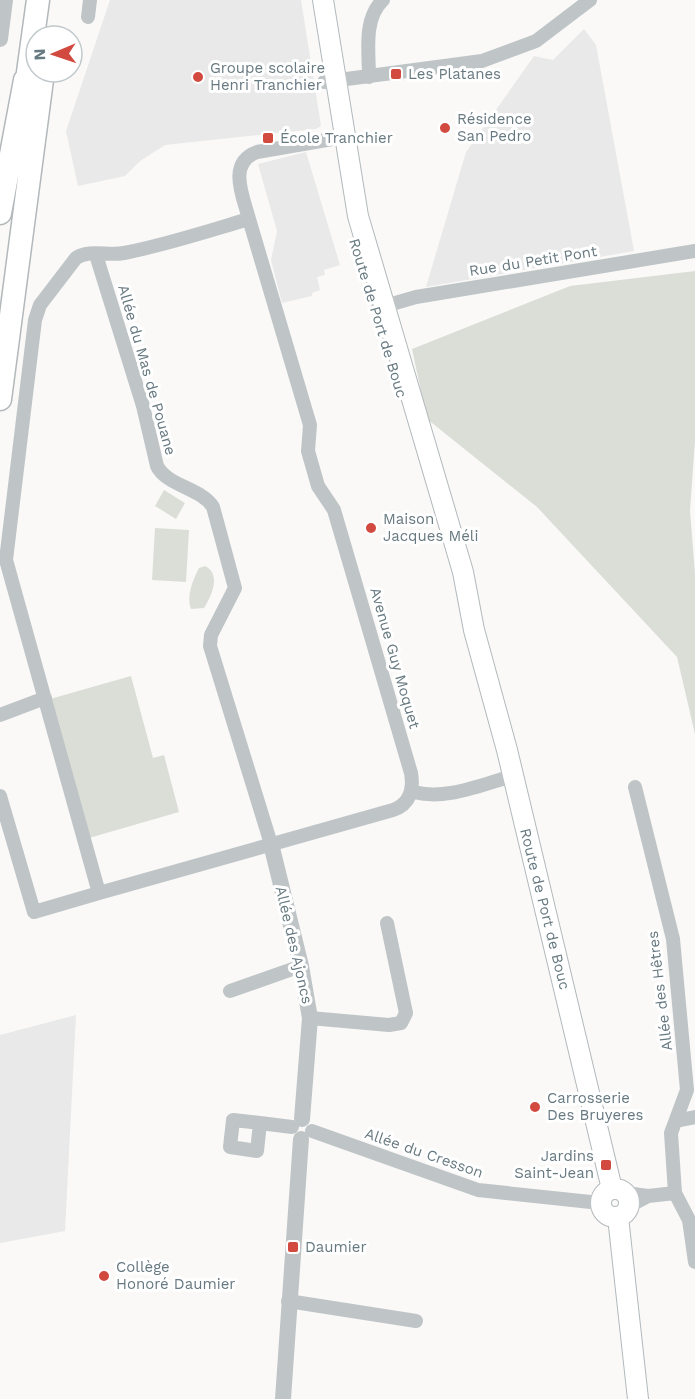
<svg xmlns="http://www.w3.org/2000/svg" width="695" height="1399" viewBox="0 0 695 1399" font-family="'Work Sans',sans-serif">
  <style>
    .built { fill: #e8e9e8 }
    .green { fill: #dbded7 }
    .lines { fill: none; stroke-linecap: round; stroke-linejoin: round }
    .secondary-casing { stroke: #b2b9bc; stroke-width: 22 }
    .trunk-casing { stroke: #b3b8bb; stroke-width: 25 }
    .minor { stroke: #bfc5c7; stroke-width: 14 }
    .tertiary { stroke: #bfc5c7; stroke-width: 16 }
    .secondary { stroke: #fff; stroke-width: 20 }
    .trunk { stroke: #fff; stroke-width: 22 }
    .poi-dot { fill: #d24a3f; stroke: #fff; stroke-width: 2 }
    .labels { text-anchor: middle; stroke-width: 6; stroke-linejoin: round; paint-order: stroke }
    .poi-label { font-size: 15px; fill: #677980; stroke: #fff; text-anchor: start }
    .street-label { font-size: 15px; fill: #677980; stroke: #fff }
  </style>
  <rect width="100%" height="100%" fill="#faf9f8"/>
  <path class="built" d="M110 0H301L321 126 316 129 165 145 140 161 125 176 78 186 66 131Z
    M584 29 596 45 634 251 426 287 466 152 534 56 553 60Z
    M306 152 340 265 324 270 325 275 317 277 320 290 312 293V296L282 303 271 260 277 231 258 164Z
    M76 1015 65 1231 0 1243V1035Z"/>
  <path class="green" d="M695 271V441L690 510 695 574V734L677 657 537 507 427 419 412 349 570 286Z
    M164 490 185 503 176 519 155 506Z
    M155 528 189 530 186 582 152 580Z
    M205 566C222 574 211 597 204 608L191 609C186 596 193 580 199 568Z
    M131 676 153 758 164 755 179 812 89 838 50 699Z"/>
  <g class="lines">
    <g class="secondary-casing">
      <path id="secondary" d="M323 0 358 216 463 572 474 630 507 750 612 1189
        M601 1203a14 14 0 1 1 28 0a14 14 0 1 1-28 0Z
        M618 1217 638 1399"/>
    </g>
    <g class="trunk-casing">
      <path id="trunk" d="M25 94 38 0
        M0 213 25 80
        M0 399 43 72"/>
    </g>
    <path class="minor" d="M88 17 90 0
      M369 77C369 52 363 19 383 0
      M324 82 482 61 536 41 590 0
      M249 219 310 425 308 451 318 486 334 510 411 773C414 790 410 804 393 810L99 893 6 560 35 320 40 305 76 258C89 249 108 256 124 253 166 245 208 231 249 219 243 196 227 163 257 152L344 137
      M96 255 143 406 157 466C167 486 201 488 213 507L235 588 211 635 210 646 271 844
      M378 308 416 297 695 251
      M0 715 45 698
      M635 787 673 939 687 1090 671 1133 675 1193
      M412 791C443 802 482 784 513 776
      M0 796 34 912 99 893
      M230 991 301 966
      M310 1018 389 1025 401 1023 406 1013 387 923
      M676 1121 695 1117
      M260 1123 233 1120 230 1147 257 1151 260 1123 292 1127
      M312 1131 478 1190 600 1203
      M626 1193 648 1196 629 1206
      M648 1196 675 1193 689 1220 695 1262
      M288 1301 416 1321"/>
    <path class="tertiary" d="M0 39 5 0
      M271 844 301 966 310 1018 302 1119
      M283 1399 301 1139"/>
    <use href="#secondary" class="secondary"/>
    <use href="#trunk" class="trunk"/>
  </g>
  <g class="poi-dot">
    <rect x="390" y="68" width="12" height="12" rx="3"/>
    <circle cx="198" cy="77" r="6"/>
    <circle cx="445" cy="128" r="6"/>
    <rect x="262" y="132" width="12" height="12" rx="3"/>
    <circle cx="371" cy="528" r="6"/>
    <circle cx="535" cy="1107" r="6"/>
    <rect x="600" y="1159" width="12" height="12" rx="3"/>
    <rect x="287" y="1241" width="12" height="12" rx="3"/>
    <circle cx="104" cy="1276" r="6"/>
  </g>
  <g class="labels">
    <g class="poi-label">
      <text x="210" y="73">Groupe scolaire<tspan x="210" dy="17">Henri Tranchier</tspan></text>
      <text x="408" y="79">Les Platanes</text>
      <text x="457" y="124">Résidence<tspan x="457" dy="17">San Pedro</tspan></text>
      <text x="280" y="143">École Tranchier</text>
      <text x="383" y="524">Maison<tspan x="383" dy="17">Jacques Méli</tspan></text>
      <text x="547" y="1103">Carrosserie<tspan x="547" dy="17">Des Bruyeres</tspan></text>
      <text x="594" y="1161" text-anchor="end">Jardins<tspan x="594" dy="17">Saint-Jean</tspan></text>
      <text x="305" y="1252">Daumier</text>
      <text x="116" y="1272">Collège<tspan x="116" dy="17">Honoré Daumier</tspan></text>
    </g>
    <g class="street-label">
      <text transform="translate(533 261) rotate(-9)" y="5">Rue du Petit Pont</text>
      <text transform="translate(378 318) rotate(73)" y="5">Route de Port de Bouc</text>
      <text transform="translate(147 370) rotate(74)" y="5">Allée du Mas de Pouane</text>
      <text transform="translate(395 658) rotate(74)" y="5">Avenue Guy Moquet</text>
      <text transform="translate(545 909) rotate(76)" y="5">Route de Port de Bouc</text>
      <text transform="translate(294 945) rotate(77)" y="5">Allée des Ajoncs</text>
      <text transform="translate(660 991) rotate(-97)" y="5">Allée des Hêtres</text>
      <text transform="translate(424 1153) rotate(19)" y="5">Allée du Cresson</text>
    </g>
  </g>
  <g transform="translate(54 54) rotate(268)"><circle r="28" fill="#ffffff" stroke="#c2c9cc" stroke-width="1.5"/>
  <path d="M0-4.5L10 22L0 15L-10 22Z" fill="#d24a3f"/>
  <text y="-9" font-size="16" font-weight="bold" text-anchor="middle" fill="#677980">N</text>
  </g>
</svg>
